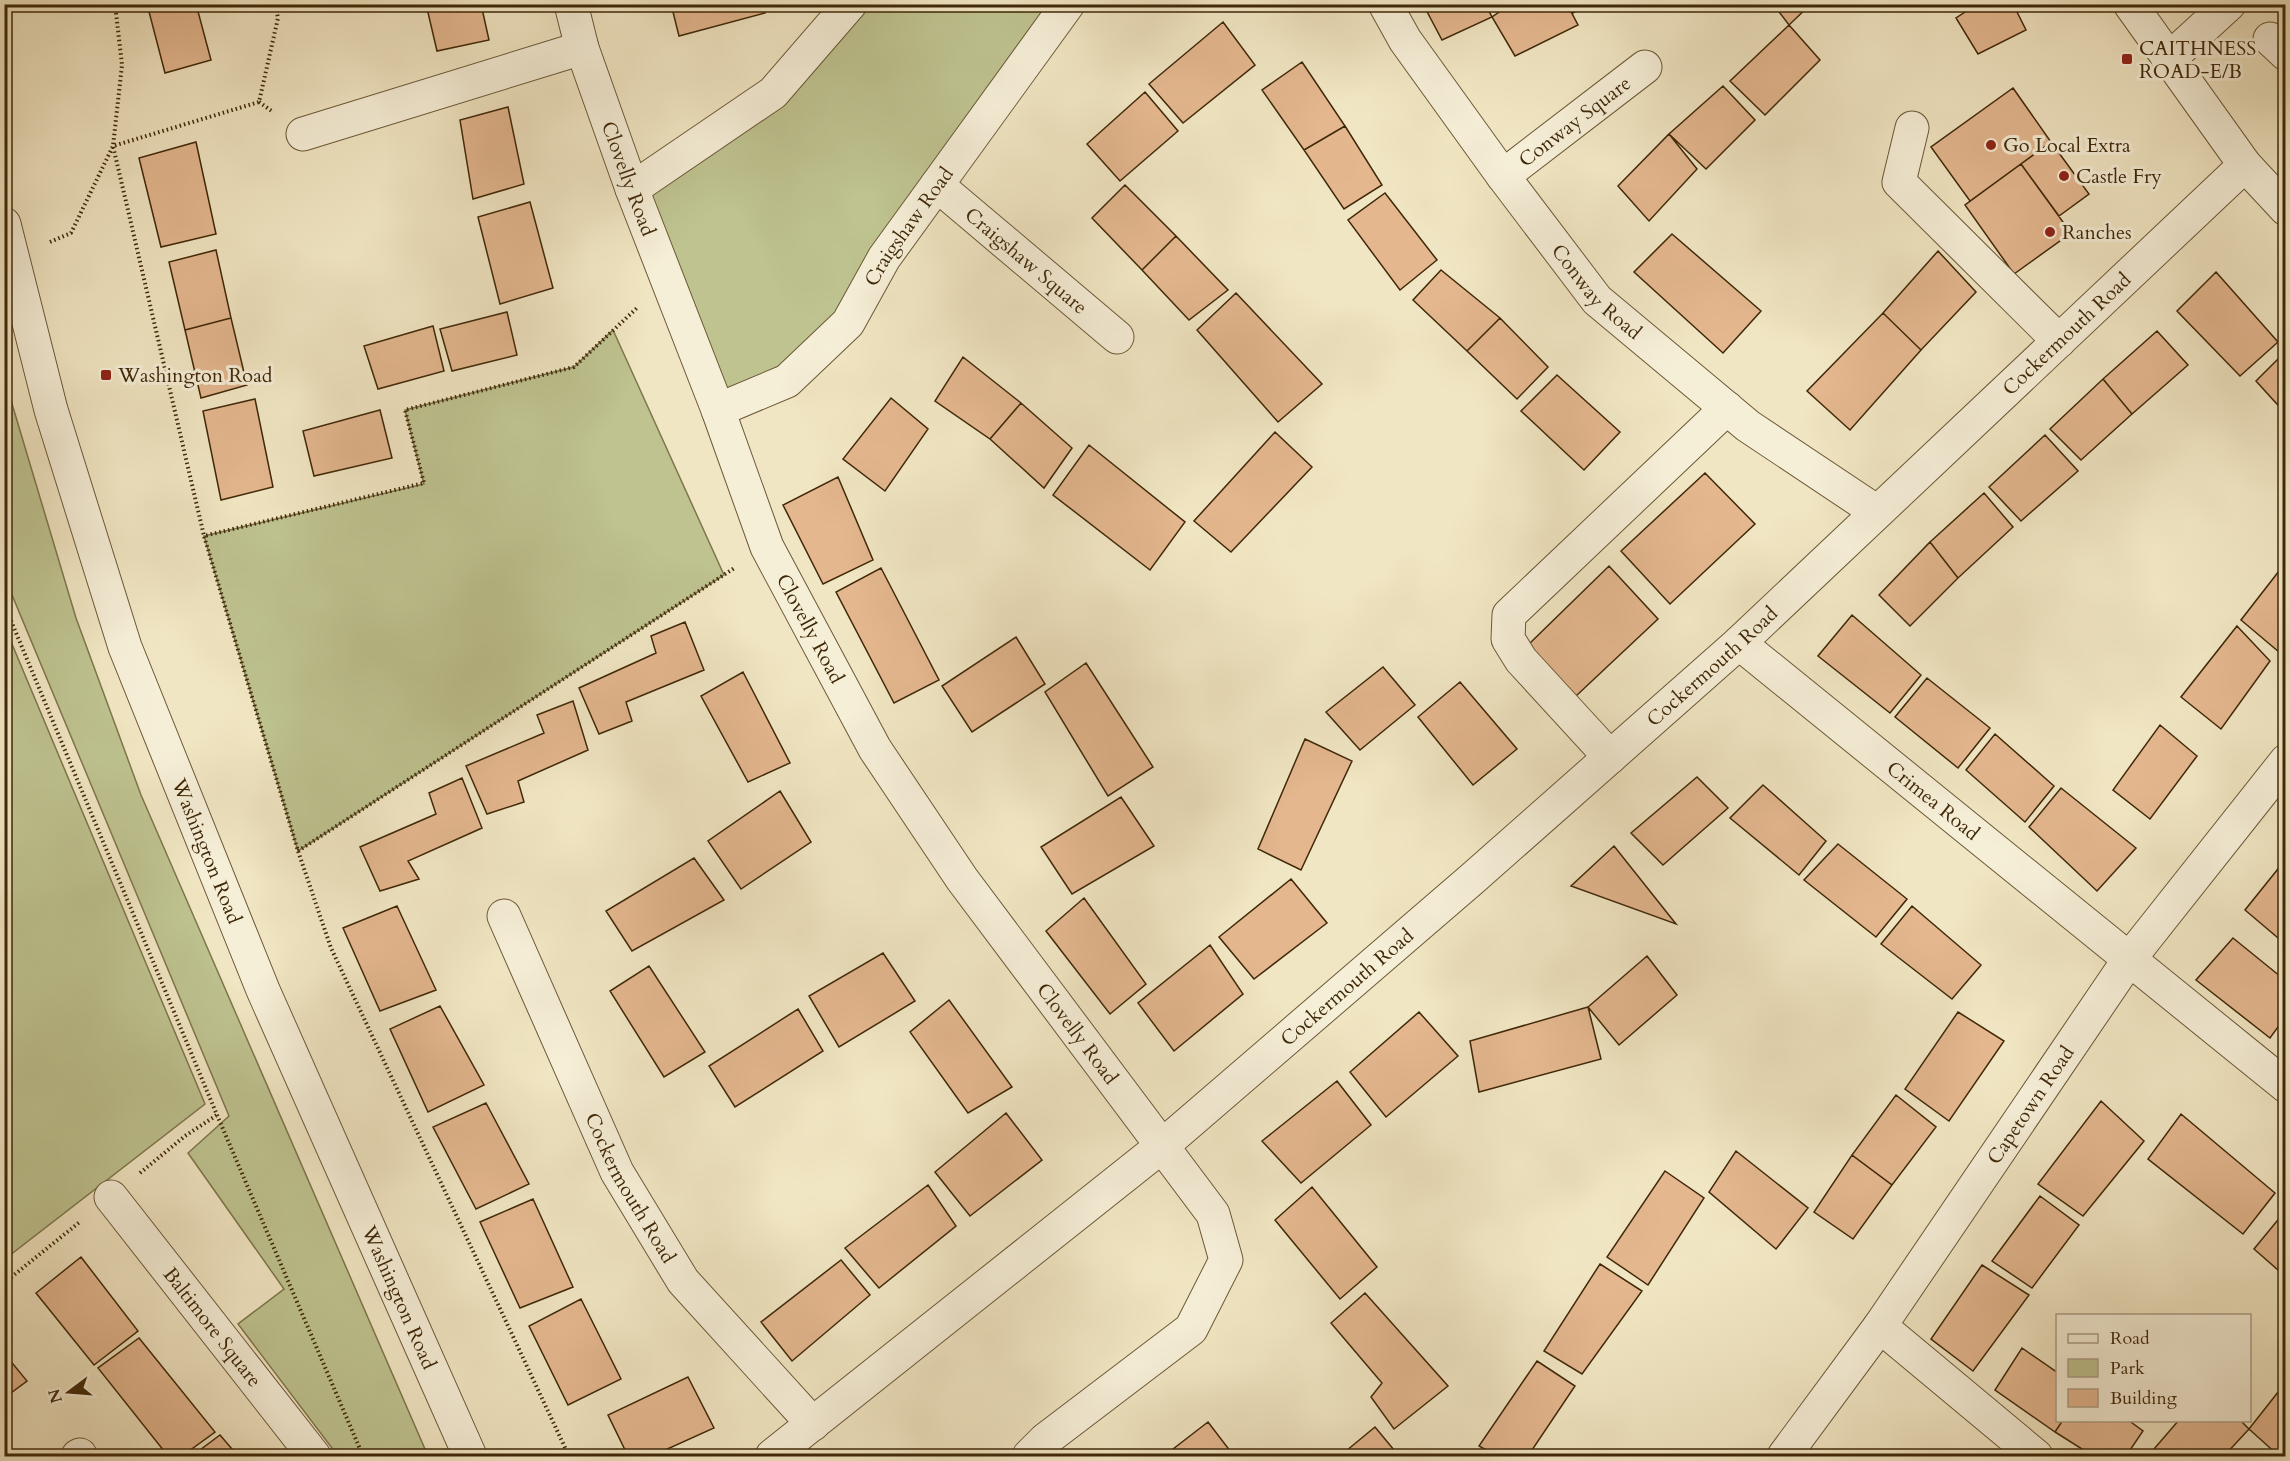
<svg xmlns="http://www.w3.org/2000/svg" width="2290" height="1461" viewBox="0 0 2290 1461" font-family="Cardo,serif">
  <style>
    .green { fill: #bec390; stroke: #7e764c; stroke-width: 1.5 }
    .building { fill: #e4b78f; stroke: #3f2808; stroke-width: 1.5 }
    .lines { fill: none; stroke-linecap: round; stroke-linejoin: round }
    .minor-casing { stroke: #6c5837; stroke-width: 35 }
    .path { stroke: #3f2808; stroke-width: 4; stroke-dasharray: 1.5 3; stroke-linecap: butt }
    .minor { stroke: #f6efd8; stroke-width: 33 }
    .poi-dot { fill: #8f2418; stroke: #f6efd8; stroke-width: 2 }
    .labels { text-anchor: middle; stroke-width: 6; stroke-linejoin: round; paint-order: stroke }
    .poi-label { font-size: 20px; fill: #3f2808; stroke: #f6efd8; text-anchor: start }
    .street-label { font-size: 20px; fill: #3f2808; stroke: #f6efd8 }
  </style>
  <rect width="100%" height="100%" fill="#f1e6c3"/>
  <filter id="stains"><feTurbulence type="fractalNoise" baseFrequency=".00333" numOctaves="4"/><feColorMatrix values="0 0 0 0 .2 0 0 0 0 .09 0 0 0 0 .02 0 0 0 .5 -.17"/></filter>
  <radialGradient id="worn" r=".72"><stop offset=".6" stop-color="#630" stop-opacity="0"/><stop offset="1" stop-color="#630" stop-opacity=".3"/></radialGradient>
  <path class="green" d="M850 5H1068L848 323 718 410 632 189 709 139Z
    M613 330 724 575 298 851 204 536 424 484 405 410 574 367Z
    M4 377 76 618 141 795 428 1456H338L238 1324 284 1289 188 1153 229 1116 5 578Z
    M4 625 205 1104 5 1259H4Z"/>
  <path class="building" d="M147 4H196L211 60 165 73Z
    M426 4H481L489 40 437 51Z
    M671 4H763L765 13 679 36Z
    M1423 4H1485L1492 17 1442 40Z
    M1511 4H1567L1578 25 1515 56 1492 17Z
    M1567 4H1587L1573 13Z
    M1773 4H1811L1789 25Z
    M1961 4H2013L2026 30 1978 54 1956 18 1965 12Z
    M1223 22 1255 65 1183 123 1149 84Z
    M1789 25 1820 60 1765 115 1730 81Z
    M1302 62 1345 126 1304 150 1262 90Z
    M1723 86 1755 120 1706 169 1669 134Z
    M2013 88 2051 142 1970 201 1931 147Z
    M1145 92 1178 131 1120 181 1087 144Z
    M508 107 524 184 473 199 460 120Z
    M1345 126 1382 185 1344 209 1304 150Z
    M1669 134 1697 169 1649 221 1618 186Z
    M196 142 216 234 161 247 139 158Z
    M2051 142 2089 194 2059 216 2021 164Z
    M2021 164 2071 233 2014 274 1965 205Z
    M1125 185 1176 236 1142 270 1092 218Z
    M1385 193 1437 260 1400 290 1348 220Z
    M530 202 553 288 500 304 478 217Z
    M1672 234 1761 311 1723 353 1634 272Z
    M1176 236 1228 290 1189 320 1142 270Z
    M216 250 231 318 185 330 169 262Z
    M1938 251 1976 292 1921 350 1883 313Z
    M1441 270 1500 318 1467 351 1413 300Z
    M2216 272 2278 342 2240 376 2177 311Z
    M1236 293 1322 384 1278 422 1197 330Z
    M507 312 517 355 452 371 440 329Z
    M1883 313 1921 350 1850 430 1807 391Z
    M231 318 247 385 201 398 185 330Z
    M1500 318 1548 367 1517 399 1467 351Z
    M433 326 444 371 378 389 364 346Z
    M2157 331 2188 365 2132 414 2103 379Z
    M2286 351V414L2256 381Z
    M963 357 1021 403 990 439 935 401Z
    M1557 375 1620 432 1584 470 1521 411Z
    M2103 379 2132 414 2081 460 2050 429Z
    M891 398 928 429 885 491 843 459Z
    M255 399 273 487 221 500 203 411Z
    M1021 403 1072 448 1044 488 990 439Z
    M380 410 392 458 314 476 303 431Z
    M1275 432 1312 467 1231 552 1194 521Z
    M2045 435 2078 471 2021 521 1989 487Z
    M1089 445 1185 522 1150 570 1053 495Z
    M1705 473 1755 524 1670 604 1621 551Z
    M838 477 873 560 823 584 783 505Z
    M1984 493 2013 527 1958 578 1930 542Z
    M1930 542 1958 578 1910 626 1879 595Z
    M2286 562V643L2279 652 2241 620Z
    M1609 566 1658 619 1576 696 1528 645Z
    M881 568 939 680 894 703 836 592Z
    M1852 615 1921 675 1890 713 1818 656Z
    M685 622 704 670 626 702 632 721 599 734 579 688 656 653 651 636Z
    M2237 626 2270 661 2221 729 2181 697Z
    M1016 637 1045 684 972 732 942 686Z
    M1086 663 1153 767 1108 796 1045 692Z
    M1383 667 1415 705 1360 750 1326 712Z
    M743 672 790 763 748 782 701 696Z
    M1927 678 1990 728 1958 768 1895 717Z
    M1460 682 1517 749 1473 785 1418 717Z
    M573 701 588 750 518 781 524 802 487 814 466 766 544 733 537 715Z
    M2160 725 2197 756 2150 819 2113 790Z
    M1995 734 2054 786 2025 822 1966 770Z
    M1305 739 1352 761 1301 870 1258 849Z
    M1697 777 1728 808 1663 865 1631 833Z
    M462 778 482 828 408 861 419 879 380 891 360 847 436 814 429 793Z
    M1763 785 1826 841 1799 875 1730 818Z
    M2061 788 2136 848 2097 891 2029 827Z
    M780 791 811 842 741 889 708 841Z
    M1121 797 1154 846 1072 894 1041 847Z
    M1838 844 1907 899 1876 937 1804 880Z
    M1614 846 1676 924 1571 886Z
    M694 858 724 900 632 951 606 911Z
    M2286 859V941L2284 943 2245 910Z
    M1291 879 1327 923 1254 979 1219 937Z
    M1084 898 1146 984 1110 1014 1046 931Z
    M397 906 436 990 380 1011 343 928Z
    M1912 906 1981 965 1952 999 1881 944Z
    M2233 938 2286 981V1016L2270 1038 2196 980Z
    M1210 945 1243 994 1174 1051 1138 1003Z
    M883 953 915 1001 839 1047 809 996Z
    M1647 956 1677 995 1619 1045 1588 1007Z
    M649 966 705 1052 664 1077 610 991Z
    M949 1000 1012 1087 968 1113 910 1032Z
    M440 1006 484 1085 428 1112 390 1029Z
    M1588 1007 1601 1059 1479 1092 1470 1041Z
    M798 1009 823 1051 735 1107 709 1066Z
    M1419 1012 1458 1056 1386 1117 1350 1072Z
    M1958 1012 2004 1041 1949 1121 1905 1089Z
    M2286 1035V1048L2280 1043Z
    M1337 1081 1371 1125 1301 1183 1262 1141Z
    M1896 1095 1936 1127 1892 1185 1852 1155Z
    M2101 1101 2144 1141 2083 1216 2038 1184Z
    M486 1103 529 1184 476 1209 433 1127Z
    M1006 1113 1042 1160 970 1216 935 1172Z
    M2181 1114 2275 1193 2243 1234 2148 1159Z
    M1736 1151 1808 1208 1776 1249 1709 1192Z
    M1852 1155 1892 1185 1853 1239 1814 1212Z
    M1665 1171 1704 1198 1648 1285 1607 1257Z
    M928 1185 956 1226 879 1288 845 1248Z
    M1312 1187 1377 1267 1340 1299 1275 1220Z
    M2040 1196 2079 1225 2032 1288 1992 1261Z
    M533 1199 573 1287 520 1308 480 1222Z
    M2286 1210V1277L2254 1249Z
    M81 1257 138 1331 94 1365 36 1293Z
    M841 1260 870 1295 792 1361 761 1322Z
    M1600 1264 1642 1291 1582 1374 1544 1351Z
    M1982 1265 2029 1295 1973 1371 1931 1339Z
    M1365 1293 1448 1386 1394 1429 1371 1397 1382 1383 1331 1323Z
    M581 1299 621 1379 568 1405 529 1326Z
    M139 1338 215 1432 182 1456H168L98 1368Z
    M2022 1348 2058 1373V1420H2063L2055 1432 1995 1390Z
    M4 1353 27 1381 4 1398Z
    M1537 1361 1575 1386 1528 1456H1497L1479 1446Z
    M688 1377 714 1428 652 1456H628L608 1415Z
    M2286 1382V1456H2279L2249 1429Z
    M2063 1420H2128L2143 1431 2126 1456H2093L2055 1432Z
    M2179 1420H2240L2249 1429 2224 1456H2148Z
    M1208 1422 1234 1456H1164Z
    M1375 1427 1399 1456H1340Z
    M220 1435 238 1456H192Z"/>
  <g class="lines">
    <g class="minor-casing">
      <g id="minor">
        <path id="s1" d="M571 4 582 48 632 189 718 410 767 547 875 749 962 879 1213 1214 1226 1260 1191 1329 1045 1440 1029 1456"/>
        <path id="s2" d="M1385 4 1405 40 1503 176 1597 300 1748 426 1877 512"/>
        <path d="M2130 4 2245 165 2286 209"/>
        <path d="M2270 39 2286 54"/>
        <path d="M2168 60 2229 4"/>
        <path d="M1912 128 1899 182 2059 341"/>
        <path d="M303 134 582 48"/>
        <path id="s3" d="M1503 176 1645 67"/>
        <path id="s4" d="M937 185 1117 337"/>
        <path d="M632 189 773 93 850 4"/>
        <path id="s5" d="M4 224 51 410 125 647 263 990 470 1456"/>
        <path id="s6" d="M718 410 787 381 848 323 884 258 1068 4"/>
        <path id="s7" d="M1739 643 2286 1086"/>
        <path d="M1610 757 1521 660 1508 639 1509 615 1727 408"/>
        <path id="s8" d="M504 916 617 1172 683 1281 813 1424"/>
        <path id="s9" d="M111 1197 314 1456"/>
        <path d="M1880 1326 2036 1456"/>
        <path d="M78 1456 80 1455"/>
        <path id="s10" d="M772 1456 1162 1146 1472 879 1739 643 2245 165"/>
        <path id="s11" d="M1784 1456 1880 1326 2130 958 2286 761"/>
      </g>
    </g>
    <path class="path" d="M115 4 122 65 113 146 204 536
      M259 102 273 112
      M50 242 71 233 113 146 259 102 278 18 275 4
      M4 604 217 1115 363 1456
      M298 851 736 567
      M140 1173 185 1136 217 1115
      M4 1283 81 1221
      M569 1456 331 948 298 851 204 536 424 483 405 410 574 367 638 307"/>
    <use href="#minor" class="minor"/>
  </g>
  <g class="poi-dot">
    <rect x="2121" y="53" width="12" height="12" rx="3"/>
    <circle cx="1991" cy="145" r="6"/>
    <circle cx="2064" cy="176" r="6"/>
    <circle cx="2050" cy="232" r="6"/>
    <rect x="100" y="369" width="12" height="12" rx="3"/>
  </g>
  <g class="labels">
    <g class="poi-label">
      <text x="2139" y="55">CAITHNESS<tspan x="2139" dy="23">ROAD-E/B</tspan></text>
      <text x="2003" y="152">Go Local Extra</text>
      <text x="2076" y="183">Castle Fry</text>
      <text x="2062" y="239">Ranches</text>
      <text x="118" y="382">Washington Road</text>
    </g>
    <g class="street-label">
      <text dy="7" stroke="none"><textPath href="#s3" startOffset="90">Conway Square</textPath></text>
      <text dy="7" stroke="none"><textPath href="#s1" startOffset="184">Clovelly Road</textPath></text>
      <text dy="7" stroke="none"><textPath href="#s6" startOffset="273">Craigshaw Road</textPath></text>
      <text dy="7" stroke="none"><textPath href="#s4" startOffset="117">Craigshaw Square</textPath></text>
      <text dy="7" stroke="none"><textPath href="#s2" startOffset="358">Conway Road</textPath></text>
      <text dy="7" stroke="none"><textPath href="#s10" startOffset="1714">Cockermouth Road</textPath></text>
      <text dy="7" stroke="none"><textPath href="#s1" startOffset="670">Clovelly Road</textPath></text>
      <text dy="7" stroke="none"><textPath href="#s10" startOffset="1228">Cockermouth Road</textPath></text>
      <text dy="7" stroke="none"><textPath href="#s7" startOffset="250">Crimea Road</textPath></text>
      <text dy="7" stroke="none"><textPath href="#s5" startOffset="660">Washington Road</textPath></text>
      <text dy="7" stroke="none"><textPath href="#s10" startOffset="742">Cockermouth Road</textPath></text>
      <text dy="7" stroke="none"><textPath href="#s1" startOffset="1156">Clovelly Road</textPath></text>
      <text dy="7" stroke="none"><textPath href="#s11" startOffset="429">Capetown Road</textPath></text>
      <text dy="7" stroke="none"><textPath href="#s8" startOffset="300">Cockermouth Road</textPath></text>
      <text dy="7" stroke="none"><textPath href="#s5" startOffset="1146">Washington Road</textPath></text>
      <text dy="7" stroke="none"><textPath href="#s9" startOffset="165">Baltimore Square</textPath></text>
    </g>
  </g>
  <rect width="2290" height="1461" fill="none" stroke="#f1e6c3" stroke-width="24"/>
  <rect x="6" y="6" width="2278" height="1449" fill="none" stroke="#3f2808" stroke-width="3"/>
  <rect x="12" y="12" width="2266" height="1437" fill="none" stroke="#3f2808" stroke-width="1.5"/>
  <rect x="2056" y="1314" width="195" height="108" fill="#f6efd8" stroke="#ad9f85" stroke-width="1.5"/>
  <rect x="2068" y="1334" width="30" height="9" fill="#f6efd8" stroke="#ad9f85" stroke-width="1.5"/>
  <text x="2110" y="1344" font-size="18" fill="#3f2808">Road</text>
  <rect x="2068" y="1359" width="30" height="18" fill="#bec390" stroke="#ad9f85" stroke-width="1.5"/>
  <text x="2110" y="1374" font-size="18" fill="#3f2808">Park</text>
  <rect x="2068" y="1389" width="30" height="18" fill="#e4b78f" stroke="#ad9f85" stroke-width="1.5"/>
  <text x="2110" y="1404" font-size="18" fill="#3f2808">Building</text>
  <g transform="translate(69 1392) rotate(254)" stroke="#f6efd8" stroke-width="4.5" paint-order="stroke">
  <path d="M0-4.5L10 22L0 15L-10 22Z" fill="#3f2808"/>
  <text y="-9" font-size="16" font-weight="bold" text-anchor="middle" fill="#3f2808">N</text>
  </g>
  <rect width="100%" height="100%" filter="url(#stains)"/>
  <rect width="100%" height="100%" fill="url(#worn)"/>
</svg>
